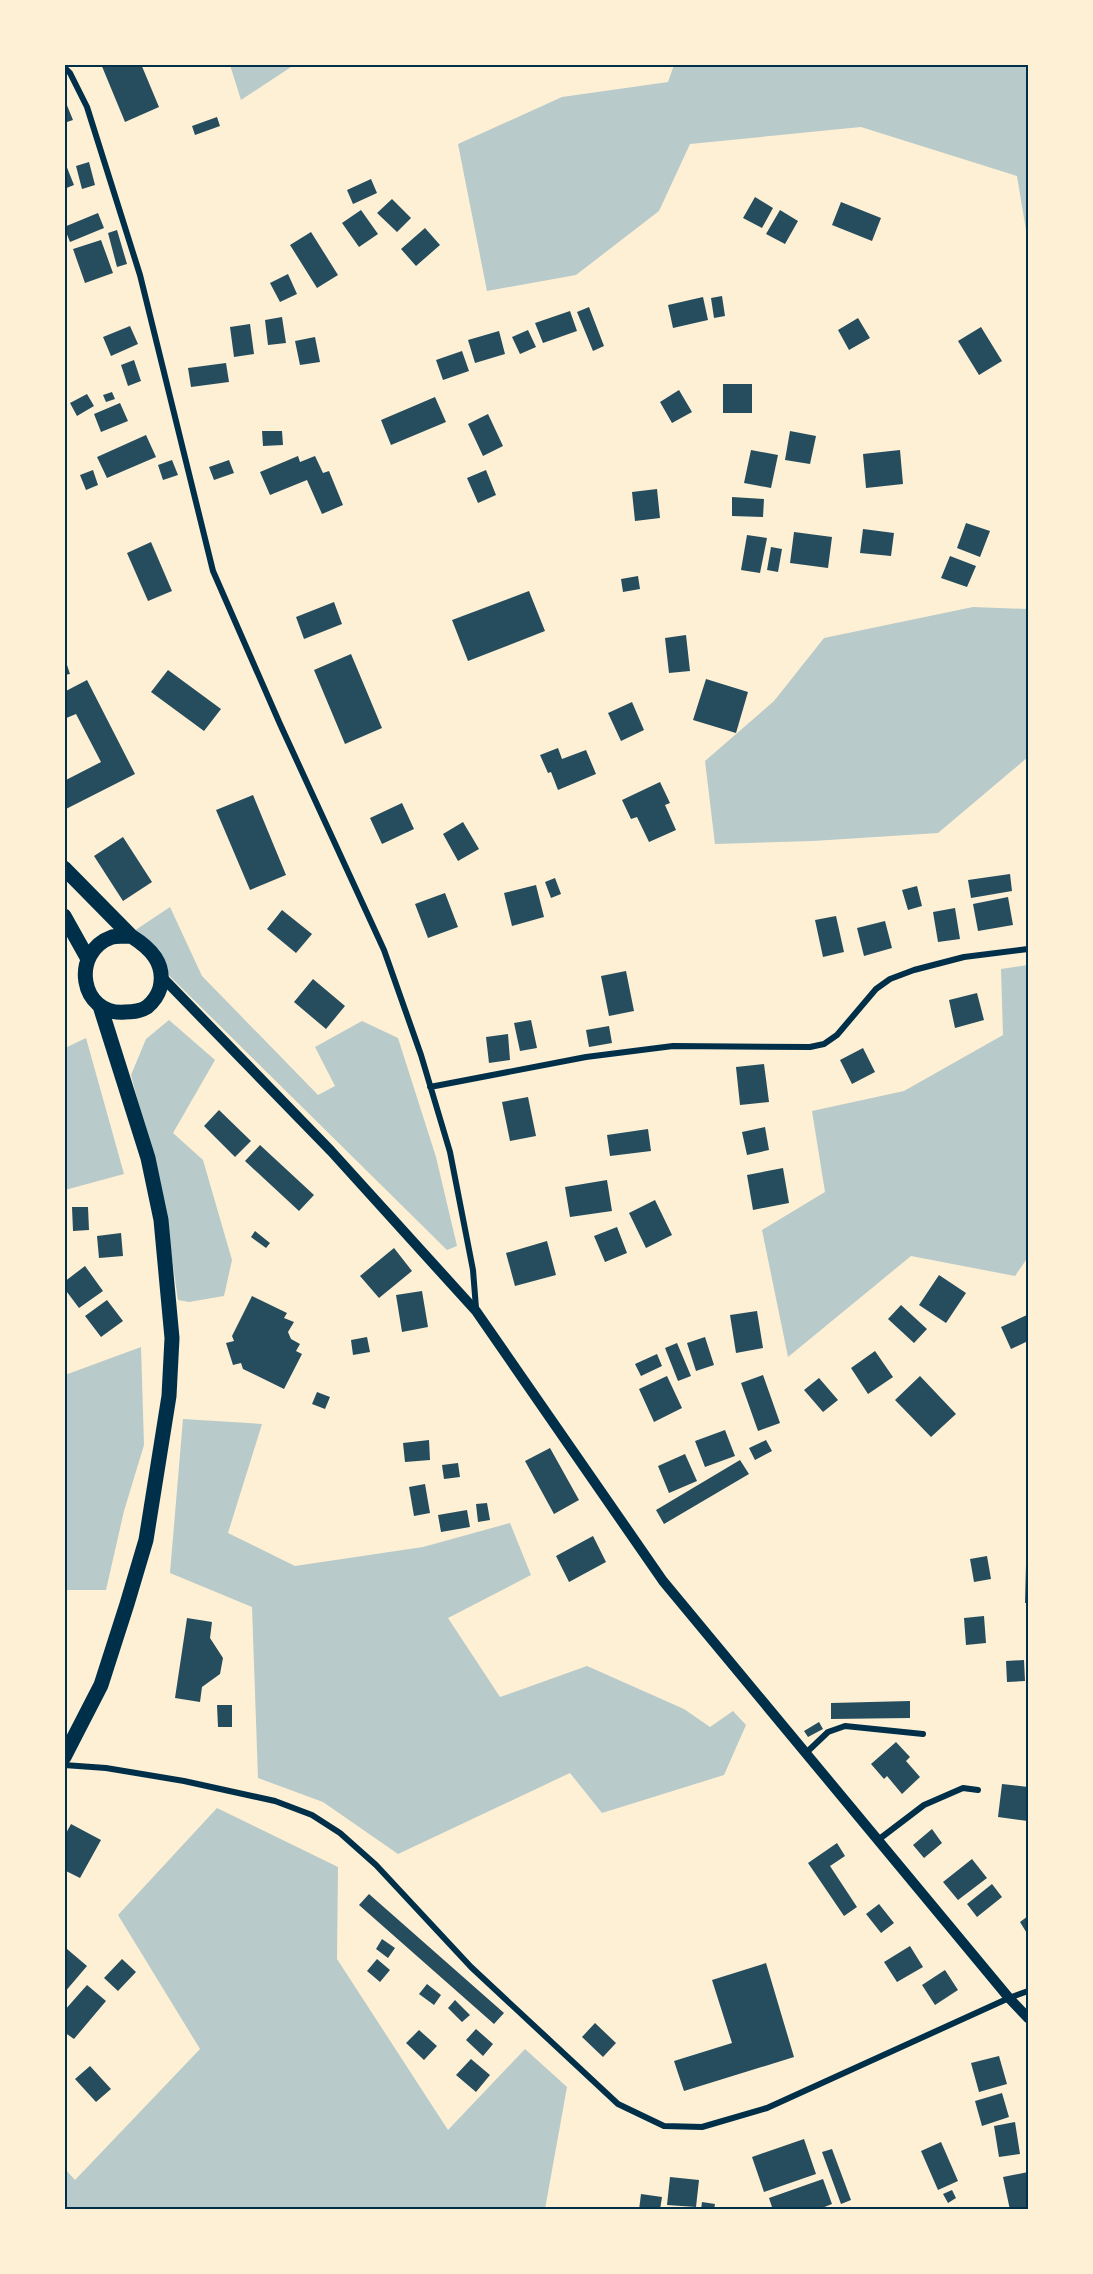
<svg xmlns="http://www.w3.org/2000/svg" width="1093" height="2274" viewBox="0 0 1093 2274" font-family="'IBM Plex Sans',sans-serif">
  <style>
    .green { fill: #b9caca }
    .building { fill: #264d5e }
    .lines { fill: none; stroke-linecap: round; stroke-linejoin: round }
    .minor { stroke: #003049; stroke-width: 6 }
    .tertiary { stroke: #003049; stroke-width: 10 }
    .primary { stroke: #003049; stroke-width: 15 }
    .neatline { fill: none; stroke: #003049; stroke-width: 2 }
  </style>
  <rect width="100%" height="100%" fill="#fdf0d5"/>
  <path class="green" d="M230 65V64L294 65 241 100Z
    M674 65H1028V242L1017 176 861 127 690 144 659 211 576 275 487 291 458 144 562 97 668 82Z
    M973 607 1028 609V757L938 833 813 841 715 844 705 761 774 701 824 638Z
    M170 907 202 976 318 1095 335 1086 315 1047 362 1021 398 1038 436 1157 457 1246 447 1250 128 935Z
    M1028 965V1257L1015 1276 911 1256 788 1357 762 1230 825 1192 812 1111 904 1091 1003 1035 1001 969Z
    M169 1020 215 1060 173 1133 203 1160 232 1260 224 1296 189 1302 178 1300 164 1203 131 1075 146 1039Z
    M86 1038 124 1174 65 1190V1048Z
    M141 1347 144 1445 124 1511 106 1590H66L65 1595V1375Z
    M183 1419 262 1424 228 1533 295 1566 423 1547 510 1523 531 1575 448 1618 500 1697 587 1666 684 1709 710 1727 733 1711 746 1725 724 1775 602 1813 570 1773 398 1854 323 1802 258 1778 252 1607 170 1573Z
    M217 1808 338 1867 337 1959 448 2130 525 2049 567 2087 545 2209H65V2169L75 2180 200 2049 118 1915Z"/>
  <path class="building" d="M101 64H141L159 107 125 122Z
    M64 98 73 120 64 123Z
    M217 117 220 126 195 135 192 126Z
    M64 160 74 185 64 189Z
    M89 162 95 185 82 189 76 166Z
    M371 179 377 193 353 204 347 190Z
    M755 197 773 208 762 228 743 218Z
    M392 199 411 218 397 232 377 213Z
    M841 202 881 218 872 241 832 225Z
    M361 210 378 234 359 247 342 223Z
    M780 210 798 221 785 244 766 234Z
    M98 213 104 228 70 242 64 227Z
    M425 228 440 245 416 266 401 249Z
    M117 230 127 264 117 267 108 233Z
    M311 232 338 275 317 288 290 245Z
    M101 240 113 273 85 283 73 249Z
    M288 274 297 294 280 302 270 283Z
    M722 296 725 316 714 318 711 298Z
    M703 297 708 320 673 328 668 305Z
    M589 307 604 346 593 351 577 312Z
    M570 311 577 331 543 343 535 323Z
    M282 317 286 343 268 345 265 320Z
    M858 318 870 338 849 350 838 330Z
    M250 324 254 354 234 357 230 327Z
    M130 326 138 344 111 356 103 337Z
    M981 327 1002 361 979 375 958 341Z
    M528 330 536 347 520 354 512 337Z
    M499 331 505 354 475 363 468 340Z
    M315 337 320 362 300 365 295 341Z
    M462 351 469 371 443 380 436 360Z
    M134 360 141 381 128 386 121 365Z
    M226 363 229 382 191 387 188 368Z
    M723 384H752V413H723Z
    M679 390 692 412 672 423 660 402Z
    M112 392 115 399 106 402 103 395Z
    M87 394 94 406 77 416 70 403Z
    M435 397 446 422 391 445 381 420Z
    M120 403 128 421 101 432 94 414Z
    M488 414 503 446 483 456 468 424Z
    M262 431H282L283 445 263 446Z
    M790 431 816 436 810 464 785 460Z
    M146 435 156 457 107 478 97 457Z
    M751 450 778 455 771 488 744 483Z
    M900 450 903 484 866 488 863 454Z
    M298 456 300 462 315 456 323 473 329 471 343 505 322 514 307 480 270 495 260 472Z
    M172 460 178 475 163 480 158 465Z
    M229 460 234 473 214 480 209 467Z
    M93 470 98 485 86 490 80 475Z
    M486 470 496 495 478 503 467 478Z
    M657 489 660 518 635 521 632 492Z
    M732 497 764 499 763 517 732 516Z
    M966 523 990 531 980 557 957 548Z
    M863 529 894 533 891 556 860 553Z
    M794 532 832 537 828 568 790 563Z
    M747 535 767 538 760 573 741 570Z
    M151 542 172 591 148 601 127 553Z
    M771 547 782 549 778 572 767 570Z
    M950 556 976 566 967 587 941 578Z
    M638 576 640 589 623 592 621 579Z
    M529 591 545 631 468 661 452 620Z
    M334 602 342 624 304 639 296 617Z
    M686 635 690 671 669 673 665 638Z
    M351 654 382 728 345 744 314 670Z
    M64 656 70 674 64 675Z
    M168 670 221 709 204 731 151 692Z
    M706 679 748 692 736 733 693 720Z
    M87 680 135 774 64 810V781L101 762 76 714 64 719V692Z
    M632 702 644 730 621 741 608 713Z
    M558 748 562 759 586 750 596 774 558 790 551 772 548 773 540 755Z
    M660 782 670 803 665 805 676 830 649 842 637 817 631 819 622 800Z
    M253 795 286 875 250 890 216 810Z
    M402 803 414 829 382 844 370 818Z
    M463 822 479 849 458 861 443 834Z
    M123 837 152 882 123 901 94 856Z
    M1010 874 1012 891 971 898 968 880Z
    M555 878 561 894 551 898 545 882Z
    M536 885 544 917 512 926 504 893Z
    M917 886 922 906 908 910 902 890Z
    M445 893 458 927 428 938 415 904Z
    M1008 897 1013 925 978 931 973 904Z
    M955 908 960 939 938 942 933 912Z
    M282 910 312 934 296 953 267 929Z
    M836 916 844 952 823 957 815 920Z
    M885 921 892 948 864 956 857 928Z
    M626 971 634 1011 609 1016 601 976Z
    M313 979 345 1006 326 1029 294 1002Z
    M977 993 984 1020 955 1028 949 1000Z
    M531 1020 537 1048 520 1051 514 1023Z
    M609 1026 612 1043 589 1047 586 1030Z
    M508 1034 510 1060 489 1063 486 1037Z
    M863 1048 875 1072 852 1084 840 1060Z
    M764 1064 769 1102 740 1105 736 1067Z
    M528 1097 536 1136 510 1141 502 1102Z
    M219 1110 251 1141 235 1157 204 1126Z
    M765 1127 769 1150 747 1155 742 1132Z
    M648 1129 651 1151 610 1156 607 1135Z
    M260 1145 314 1195 299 1211 245 1161Z
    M783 1168 789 1203 753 1210 747 1175Z
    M607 1180 612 1211 570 1217 565 1187Z
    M655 1200 672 1235 646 1248 629 1213Z
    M72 1207H88L89 1230 73 1231Z
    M617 1227 627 1253 605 1262 594 1236Z
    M255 1231 270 1243 266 1248 251 1237Z
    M121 1233 123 1256 99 1258 97 1236Z
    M547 1241 556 1275 515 1286 506 1253Z
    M394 1248 412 1271 379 1298 360 1276Z
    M85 1266 103 1291 79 1308 64 1288V1282Z
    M939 1275 966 1293 946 1323 919 1305Z
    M422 1291 428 1327 402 1332 396 1295Z
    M252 1296 287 1313 284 1318 294 1322 288 1332 291 1339 300 1344 296 1351 302 1354 284 1389 243 1369 241 1363 233 1365 226 1343 234 1341 232 1336Z
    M107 1300 123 1321 101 1337 85 1316Z
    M901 1305 927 1329 914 1343 888 1319Z
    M757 1311 763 1348 736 1353 730 1315Z
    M1027 1315 1028 1341 1011 1349 1001 1327Z
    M367 1337 370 1352 353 1355 351 1340Z
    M705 1337 714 1365 696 1371 687 1343Z
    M677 1343 691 1376 678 1381 665 1348Z
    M875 1351 893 1377 868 1394 851 1368Z
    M657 1354 662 1366 641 1376 635 1364Z
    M763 1375 780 1423 758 1431 741 1383Z
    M667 1376 682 1408 654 1422 639 1389Z
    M920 1376 956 1414 931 1437 895 1400Z
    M819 1378 838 1400 823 1412 804 1390Z
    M317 1392 330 1397 325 1409 312 1404Z
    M725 1430 735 1456 705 1467 695 1441Z
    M429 1440 430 1460 405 1462 403 1443Z
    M766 1440 772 1451 755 1460 749 1448Z
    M550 1448 579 1500 554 1514 525 1461Z
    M685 1454 697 1481 669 1493 658 1466Z
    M740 1460 749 1474 664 1524 656 1510Z
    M458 1463 460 1477 444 1479 442 1465Z
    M425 1484 430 1513 414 1516 409 1487Z
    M487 1503 490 1520 478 1522 476 1504Z
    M467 1510 470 1527 441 1532 438 1515Z
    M593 1536 606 1562 569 1582 556 1556Z
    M987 1556 991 1579 974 1582 970 1559Z
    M1026 1565H1028V1603H1025Z
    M984 1616 986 1643 966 1645 964 1618Z
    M187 1618 212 1622 210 1638 223 1658 220 1674 202 1687 200 1702 175 1698Z
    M1024 1660 1025 1681 1007 1682 1006 1661Z
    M910 1701V1718L831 1719V1703Z
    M217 1705H232V1727H218Z
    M819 1722 823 1729 808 1737 804 1731Z
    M896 1742 910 1757 906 1761 920 1777 902 1794 887 1776 884 1779 871 1764Z
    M1002 1784 1028 1787V1821L998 1817Z
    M71 1824 101 1840 80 1878 64 1870V1837Z
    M932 1829 942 1843 924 1858 913 1845Z
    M837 1843 845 1856 830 1866 857 1907 844 1916 808 1863Z
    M972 1859 987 1878 958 1900 943 1882Z
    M992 1884 1002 1897 977 1917 967 1904Z
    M369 1894 504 2013 494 2024 359 1905Z
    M879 1904 894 1923 881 1933 866 1914Z
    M1028 1916V1935L1020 1922Z
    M382 1939 395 1948 388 1958 376 1949Z
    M910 1946 923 1967 897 1982 884 1962Z
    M67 1949 87 1966 64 1993V1952Z
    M122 1959 136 1972 118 1991 104 1978Z
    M377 1959 390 1970 380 1982 367 1971Z
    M766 1963 794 2057 684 2091 674 2061 732 2043 712 1980Z
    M945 1970 958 1990 935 2005 922 1985Z
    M427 1984 441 1995 434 2005 419 1994Z
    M87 1985 106 2001 74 2039 64 2032V2011Z
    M455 2000 470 2015 462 2022 448 2008Z
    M595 2023 616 2043 603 2057 582 2037Z
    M476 2029 493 2044 483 2056 466 2040Z
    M419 2030 437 2046 424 2060 406 2043Z
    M999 2056 1007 2084 979 2092 971 2063Z
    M471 2059 490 2075 476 2092 456 2075Z
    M90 2066 111 2089 96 2102 75 2079Z
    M1002 2093 1009 2117 982 2126 975 2101Z
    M1015 2122 1020 2154 999 2157 994 2126Z
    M804 2139 816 2174 764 2192 752 2157Z
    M941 2142 958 2181 938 2190 921 2151Z
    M832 2149 851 2200 841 2204 822 2152Z
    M1028 2172V2210H1010L1003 2177Z
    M670 2177 699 2180 696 2207 667 2205Z
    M823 2179 832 2204 817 2210H773L769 2198Z
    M952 2190 956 2198 948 2203 943 2194Z
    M641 2194 662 2197 660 2210H639Z
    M702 2202 715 2204 714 2210H701Z"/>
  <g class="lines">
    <path class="minor" d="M64 67 70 73 87 107 140 275 213 571 280 724 384 950 421 1055 450 1152 473 1270 476 1308
      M430 1087 586 1057 673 1046 810 1047 824 1044 837 1035 876 989 890 979 914 970 964 957 1028 949
      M807 1752 828 1732 845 1726 923 1734
      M64 1765 106 1768 184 1781 275 1801 312 1815 340 1833 376 1865 471 1967 618 2104 664 2126 702 2127 767 2108 1009 1998 1028 1991
      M878 1840 924 1805 963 1788 978 1790"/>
    <path class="tertiary" d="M162 977 331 1151 476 1311 663 1581 1009 1998 1028 2018"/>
    <path class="primary" d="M64 868 131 936
      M64 916 88 959
      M131 936C150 948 166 963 160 988 158 995 153 1002 147 1007 141 1011 132 1012 125 1012 80 1016 70 952 112 937 118 936 125 936 131 936Z
      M64 1757 101 1685 127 1604 146 1540 169 1396 172 1338 161 1220 148 1158 100 1006"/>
  </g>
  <rect width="1093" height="2274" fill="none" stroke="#fdf0d5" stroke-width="132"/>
  <rect x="66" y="66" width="961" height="2142" class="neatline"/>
</svg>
